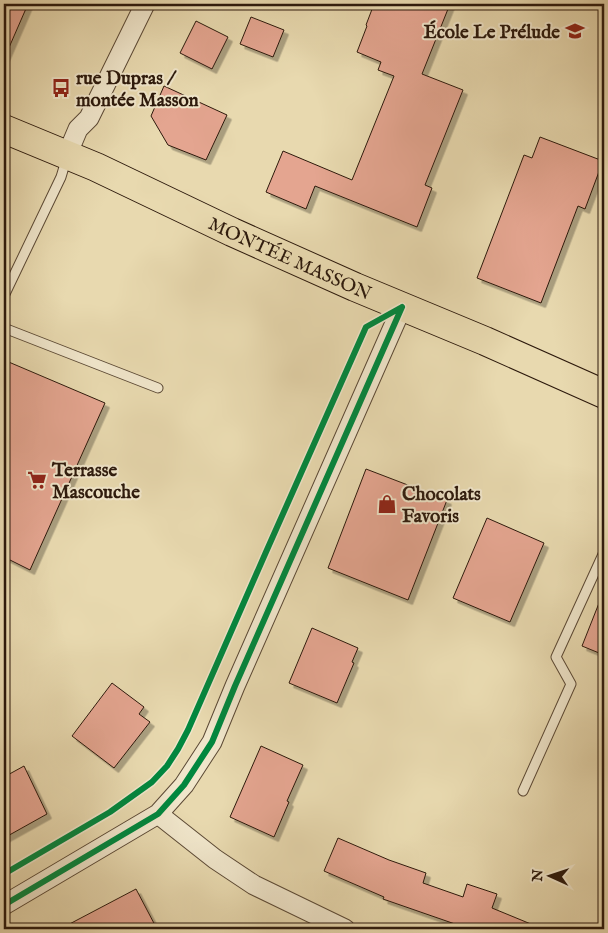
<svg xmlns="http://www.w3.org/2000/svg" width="608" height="933" viewBox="0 0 608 933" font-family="'IM FELL English',serif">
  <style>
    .building { fill: #e4a590; stroke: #2c190c; filter: url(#shadow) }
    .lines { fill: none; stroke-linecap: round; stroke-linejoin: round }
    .lane-casing { stroke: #5b4935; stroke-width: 11 }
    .street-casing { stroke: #5b4935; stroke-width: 21 }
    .primary-casing { stroke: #2c190c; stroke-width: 30 }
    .lane { stroke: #f0e6cb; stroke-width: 9 }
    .street { stroke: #f0e6cb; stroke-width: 19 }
    .primary { stroke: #e8d9af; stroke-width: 28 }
    .cycleway-casing { stroke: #f0e6cb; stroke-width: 9 }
    .cycleway { stroke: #00873e; stroke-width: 6 }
    .labels { text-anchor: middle; stroke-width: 4; stroke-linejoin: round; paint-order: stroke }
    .poi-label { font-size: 19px; font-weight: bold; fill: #2c190c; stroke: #f0e6cb; text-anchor: start }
    .street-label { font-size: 19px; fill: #2c190c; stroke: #f0e6cb }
  </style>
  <defs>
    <filter id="shadow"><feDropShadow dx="4.5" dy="4.5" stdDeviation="0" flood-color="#0004"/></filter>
  </defs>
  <rect width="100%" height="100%" fill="#e8d9af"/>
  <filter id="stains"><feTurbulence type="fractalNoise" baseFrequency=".004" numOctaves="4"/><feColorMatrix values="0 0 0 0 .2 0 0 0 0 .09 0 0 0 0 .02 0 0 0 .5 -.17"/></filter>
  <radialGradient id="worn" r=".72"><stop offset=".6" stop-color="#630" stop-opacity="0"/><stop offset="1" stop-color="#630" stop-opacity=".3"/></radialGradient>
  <path class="building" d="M4 4H28L4 59Z
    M374 4H450L422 74 463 90 425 185 432 188 417 227 315 186 306 209 266 192 283 151 352 180 394 76 378 70 381 62 357 52 367 26 366 25Z
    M251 17 284 30 273 57 240 44Z
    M196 21 228 37 212 69 180 53Z
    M164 86 227 115 206 160 168 145 151 116Z
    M540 137 603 161 585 209 578 206 541 303 477 278 524 155 532 158Z
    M4 360 105 403 30 570 4 557Z
    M366 469 447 500 408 600 328 568Z
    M487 518 544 543 510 622 453 598Z
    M603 593H604V655L582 646Z
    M312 628 358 648 352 662 354 663 337 703 289 683Z
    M112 683 144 707 139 714 150 722 114 768 72 736Z
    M261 746 303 765 287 801 289 802 274 837 230 817Z
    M24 766 47 814 4 838V777Z
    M338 838 389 860 426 873 423 883 463 897 467 884 497 894 492 908 543 929H453L455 924 383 899 384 897 324 871Z
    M136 889 157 929H60Z"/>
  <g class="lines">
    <g class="lane-casing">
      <path id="lane" d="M4 296 61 177 67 157
        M4 328 158 388
        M523 791 571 684 556 657 604 552"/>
    </g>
    <g class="street-casing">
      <path id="street" d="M67 155 78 129 89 118 145 4
        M158 814 215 859 254 885 345 929
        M4 905 158 814 184 785 212 742 235 686 402 307"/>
    </g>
    <g class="primary-casing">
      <g id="primary">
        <path id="s1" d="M4 129 96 167 232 232 355 287 485 341 604 394"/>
      </g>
    </g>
    <use href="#lane" class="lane"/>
    <use href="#street" class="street"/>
    <use href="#primary" class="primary"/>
    <g class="cycleway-casing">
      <path id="cycleway" d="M4 874 110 812 152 782 167 766 178 749 188 730 266 552 366 327 402 307
        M4 905 158 814 184 785 212 742 235 686 402 307"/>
    </g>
    <use href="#cycleway" class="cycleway"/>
  </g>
  <defs>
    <g id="school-bare" transform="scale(1.5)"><path d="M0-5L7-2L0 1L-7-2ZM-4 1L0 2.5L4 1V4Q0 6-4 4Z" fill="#8f2418" stroke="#f0e6cb" stroke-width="2.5" paint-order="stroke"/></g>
    <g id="bus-bare" transform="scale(1.5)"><path d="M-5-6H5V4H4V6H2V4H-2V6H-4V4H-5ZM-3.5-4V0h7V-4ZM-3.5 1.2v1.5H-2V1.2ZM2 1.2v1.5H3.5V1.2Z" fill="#8f2418" stroke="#f0e6cb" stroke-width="2.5" paint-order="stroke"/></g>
    <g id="supermarket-bare" transform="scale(1.5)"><path d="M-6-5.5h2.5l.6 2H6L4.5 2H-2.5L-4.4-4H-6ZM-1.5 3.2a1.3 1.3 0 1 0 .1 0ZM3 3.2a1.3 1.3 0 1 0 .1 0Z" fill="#8f2418" stroke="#f0e6cb" stroke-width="2.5" paint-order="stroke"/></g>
    <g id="shop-bare" transform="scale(1.5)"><path d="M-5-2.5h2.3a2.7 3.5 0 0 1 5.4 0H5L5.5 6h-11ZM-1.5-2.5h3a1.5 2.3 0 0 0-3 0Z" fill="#8f2418" stroke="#f0e6cb" stroke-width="2.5" paint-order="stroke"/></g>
  </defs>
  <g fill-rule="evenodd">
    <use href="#school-bare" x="575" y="31"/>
    <use href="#bus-bare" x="61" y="88"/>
    <use href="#supermarket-bare" x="37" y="480"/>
    <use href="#shop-bare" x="387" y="504"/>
  </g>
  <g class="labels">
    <g class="poi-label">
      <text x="560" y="38" text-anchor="end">École Le Prélude</text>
      <text x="76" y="84">rue Dupras /<tspan x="76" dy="22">montée Masson</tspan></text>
      <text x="52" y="476">Terrasse<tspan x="52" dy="22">Mascouche</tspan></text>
      <text x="402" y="500">Chocolats<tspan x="402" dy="22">Favoris</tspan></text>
    </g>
    <g class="street-label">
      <text dy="7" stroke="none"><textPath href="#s1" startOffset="314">MONTÉE MASSON</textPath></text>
    </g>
  </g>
  <rect width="608" height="933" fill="none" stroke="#e8d9af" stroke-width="20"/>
  <rect x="5" y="5" width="598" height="923" fill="none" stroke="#2c190c" stroke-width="2.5"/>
  <rect x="10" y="10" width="588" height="913" fill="none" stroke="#2c190c"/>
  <g transform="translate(550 876) rotate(273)" stroke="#f0e6cb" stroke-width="4" paint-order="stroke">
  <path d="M0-4L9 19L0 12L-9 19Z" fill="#2c190c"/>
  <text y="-8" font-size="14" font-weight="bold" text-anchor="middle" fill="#2c190c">N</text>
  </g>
  <rect width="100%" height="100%" filter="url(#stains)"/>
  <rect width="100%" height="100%" fill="url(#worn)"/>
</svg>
